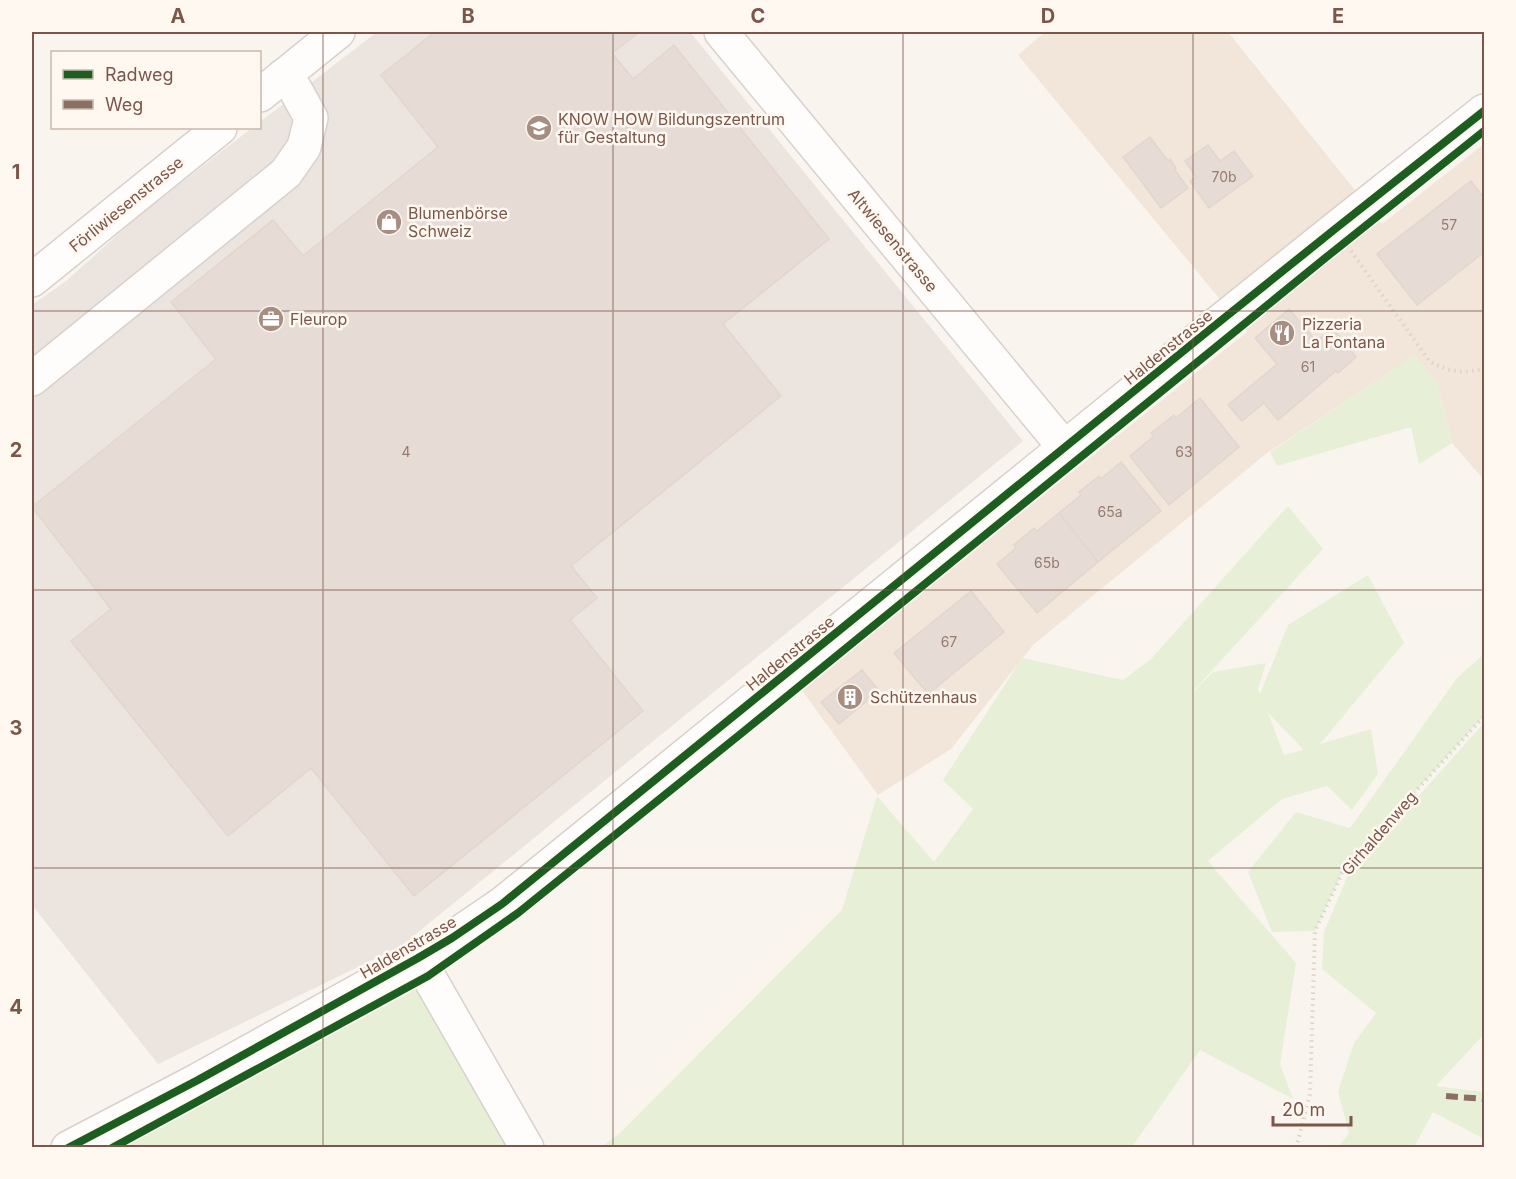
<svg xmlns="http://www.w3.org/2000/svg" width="1516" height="1179" viewBox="0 0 1516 1179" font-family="Inter,sans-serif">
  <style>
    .residential { fill: #f2e6db }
    .industrial { fill: #ece4de }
    .green { fill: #e7f0d7; fill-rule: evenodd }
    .building { fill: #e6dcd5; stroke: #e2d6cf; stroke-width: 1.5 }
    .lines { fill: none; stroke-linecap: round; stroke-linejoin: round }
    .minor-casing { stroke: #d8d1cc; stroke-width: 36 }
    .path { stroke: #dcd2ce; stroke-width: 4; stroke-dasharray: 1.5 4.5; stroke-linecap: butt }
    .minor { stroke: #fefdfc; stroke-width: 33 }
    .quiet { stroke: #8d6e63; stroke-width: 6; stroke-dasharray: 12 6; stroke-linecap: butt }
    .cycleway-casing { stroke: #fff8f0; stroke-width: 11 }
    .cycleway { stroke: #1b5e20; stroke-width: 8 }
    .grid { fill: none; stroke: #7a574a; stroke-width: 1.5; stroke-opacity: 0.55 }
    .labels { text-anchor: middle; stroke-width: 5; stroke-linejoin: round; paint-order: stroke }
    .number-label { font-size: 14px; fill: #977a6f }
    .poi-label { font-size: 16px; fill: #7a574a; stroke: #fff8f0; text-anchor: start }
    .street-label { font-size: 16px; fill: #7a574a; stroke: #fff8f0 }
    .neatline { fill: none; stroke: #7a574a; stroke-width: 2 }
    .grid-label { font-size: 20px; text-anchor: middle; font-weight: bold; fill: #7a574a }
  </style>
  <rect width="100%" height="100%" fill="#f9f4ee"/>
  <path class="residential" d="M1045 32H1228L1382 224 1484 144V480L1452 443 1437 383 1414 356 1267 453 1033 645 951 749 878 795 801 689 1247 332 1018 55Z"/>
  <path class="industrial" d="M377 32H690L1023 441 401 946 158 1064 32 905V305L66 281 142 213 252 128H260V122Z"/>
  <path class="green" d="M1414 355 1423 364 1437 383 1452 443 1419 464 1411 427 1277 466 1270 452Z
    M1288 506 1323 549 1186 699 1213 672 1266 663 1258 689 1260 694 1288 625 1368 575 1404 643 1320 744 1371 729 1378 774 1352 810 1327 786 1282 799 1208 861 1296 963 1280 1064 1293 1099 1200 1050 1132 1147H601L619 1134 842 910 877 796 934 862 973 809 943 780 1022 658 1123 680 1151 659ZM1268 713 1303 749V750L1284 755Z
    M1484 654V716L1343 871 1315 931 1272 932 1248 872 1296 812 1350 828 1457 678Z
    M1484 723V1034L1436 1086 1484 1092V1139L1433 1112 1414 1147H1338L1349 1133 1338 1092 1354 1043 1376 1013 1322 969 1324 932 1348 875Z
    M431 981 527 1148H122Z"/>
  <path class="building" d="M435 32H639L612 53 633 79 674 45 829 239 723 324 781 396 571 566 597 598 570 620 643 711 414 896 311 768 228 836 71 641 111 609 32 507 216 359 171 302 273 220 303 256 438 147 381 75Z
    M1150 137 1168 161 1170 159 1176 168 1175 170 1188 188 1161 208 1123 157Z
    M1208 145 1220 161 1234 151 1253 176 1209 208 1190 181 1196 177 1185 161Z
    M1471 181 1484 198V252L1417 305 1377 254Z
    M1289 309 1316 341 1333 328 1356 357 1338 373 1336 371 1278 420 1264 403 1242 421 1228 405 1277 364 1255 338Z
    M1200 398 1239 447 1169 505 1130 456 1154 436 1151 433 1174 415 1176 418Z
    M1121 462 1161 511 1098 562 1059 513 1081 495 1079 492 1099 476 1101 479Z
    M1059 513 1098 562 1037 613 997 564 1016 548 1014 545 1034 528 1037 531Z
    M971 591 1004 632 928 694 894 653Z
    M862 670 879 691 839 724 821 702Z"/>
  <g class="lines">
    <g class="minor-casing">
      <path id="minor" d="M721 32 1055 436 1063 449
        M260 95 338 32
        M32 280 220 128
        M32 379 286 173 304 147 311 118 295 89 283 76
        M418 958 527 1148
        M68 1148 198 1080 418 958 452 938 502 904 1208 331 1335 229 1484 111"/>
    </g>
    <path class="path" d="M1351 251 1430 362C1448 371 1465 375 1484 368
      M1296 1148 1310 1094 1315 931 1343 871 1484 716"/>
    <use href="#minor" class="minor"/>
    <path class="quiet" d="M1446 1096 1484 1099"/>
    <g class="cycleway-casing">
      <path id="cycleway" d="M68 1148 198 1080 418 958 452 938 502 904 1208 331 1335 229 1484 111
        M112 1148 428 976 518 913 743 732 1329 255 1484 131"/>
    </g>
    <use href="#cycleway" class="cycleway"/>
  </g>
  <path class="grid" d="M323 32V1148M613 32V1148M903 32V1148M1193 32V1148M32 311H1484M32 590H1484M32 868H1484"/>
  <defs>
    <g id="university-disc" transform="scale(1.35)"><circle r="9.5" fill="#a68e83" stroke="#fff8f0"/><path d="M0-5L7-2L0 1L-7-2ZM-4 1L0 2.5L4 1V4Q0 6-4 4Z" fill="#fff"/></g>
    <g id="shop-disc" transform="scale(1.35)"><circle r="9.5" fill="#a68e83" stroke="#fff8f0"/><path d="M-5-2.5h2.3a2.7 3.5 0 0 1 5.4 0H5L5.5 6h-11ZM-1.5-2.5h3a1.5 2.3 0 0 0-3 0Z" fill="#fff"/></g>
    <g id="office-disc" transform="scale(1.35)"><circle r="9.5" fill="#a68e83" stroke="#fff8f0"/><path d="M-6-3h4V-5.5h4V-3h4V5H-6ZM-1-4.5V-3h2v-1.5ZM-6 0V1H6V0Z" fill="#fff"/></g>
    <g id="restaurant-disc" transform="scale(1.35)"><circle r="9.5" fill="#a68e83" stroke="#fff8f0"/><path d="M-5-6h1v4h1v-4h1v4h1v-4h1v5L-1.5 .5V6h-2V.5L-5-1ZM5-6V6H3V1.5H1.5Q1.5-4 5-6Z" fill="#fff"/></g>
    <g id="building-disc" transform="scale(1.35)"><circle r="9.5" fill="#a68e83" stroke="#fff8f0"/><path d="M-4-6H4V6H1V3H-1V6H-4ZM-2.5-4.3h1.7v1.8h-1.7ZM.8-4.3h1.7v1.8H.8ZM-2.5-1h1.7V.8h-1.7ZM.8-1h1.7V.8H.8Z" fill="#fff"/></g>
  </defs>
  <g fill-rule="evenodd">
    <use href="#university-disc" x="539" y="128"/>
    <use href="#shop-disc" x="389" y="222"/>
    <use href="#office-disc" x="271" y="319"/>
    <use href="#restaurant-disc" x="1282" y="333"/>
    <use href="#building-disc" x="850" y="697"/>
  </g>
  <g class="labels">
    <g class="number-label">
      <text x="1224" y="182">70b</text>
      <text x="1449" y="230">57</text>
      <text x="1308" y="372">61</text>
      <text x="406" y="457">4</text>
      <text x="1184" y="457">63</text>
      <text x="1110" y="517">65a</text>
      <text x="1047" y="568">65b</text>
      <text x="949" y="647">67</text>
    </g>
    <g class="poi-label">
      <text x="558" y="125">KNOW HOW Bildungszentrum<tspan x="558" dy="18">für Gestaltung</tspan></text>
      <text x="408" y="219">Blumenbörse<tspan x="408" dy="18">Schweiz</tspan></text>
      <text x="290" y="325">Fleurop</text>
      <text x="1302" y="330">Pizzeria<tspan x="1302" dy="18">La Fontana</tspan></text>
      <text x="870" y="703">Schützenhaus</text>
    </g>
    <g class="street-label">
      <text transform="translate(126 204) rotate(-39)" y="6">Förliwiesenstrasse</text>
      <text transform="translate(893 240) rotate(50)" y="6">Altwiesenstrasse</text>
      <text transform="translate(1168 347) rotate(-39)" y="6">Haldenstrasse</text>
      <text transform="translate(790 653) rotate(-39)" y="6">Haldenstrasse</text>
      <text transform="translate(1379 833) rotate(-49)" y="6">Girhaldenweg</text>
      <text transform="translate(408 947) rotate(-30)" y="6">Haldenstrasse</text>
    </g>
  </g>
  <rect width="1516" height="1179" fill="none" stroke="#fff8f0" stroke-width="66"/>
  <rect x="51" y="51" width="210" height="78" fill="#fff8f0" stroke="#cab8ae" stroke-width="1.5"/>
  <rect x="63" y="70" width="30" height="9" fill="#1b5e20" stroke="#cab8ae" stroke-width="1.5"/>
  <text x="105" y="81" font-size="18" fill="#7a574a">Radweg</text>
  <rect x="63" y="100" width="30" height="9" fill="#8d6e63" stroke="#cab8ae" stroke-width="1.5"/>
  <text x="105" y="111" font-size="18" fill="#7a574a">Weg</text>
  <path d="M1273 1116v9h78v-9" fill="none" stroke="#7a574a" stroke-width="3"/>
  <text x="1282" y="1116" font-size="18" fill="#7a574a" stroke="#fff8f0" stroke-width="4.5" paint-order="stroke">20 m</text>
  <rect x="33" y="33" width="1450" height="1113" class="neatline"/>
  <g class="grid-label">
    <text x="178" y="23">A</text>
    <text x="468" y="23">B</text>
    <text x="758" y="23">C</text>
    <text x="1048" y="23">D</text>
    <text x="1338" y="23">E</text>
    <text x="16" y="179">1</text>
    <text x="16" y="457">2</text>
    <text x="16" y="735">3</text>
    <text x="16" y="1014">4</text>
  </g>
</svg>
